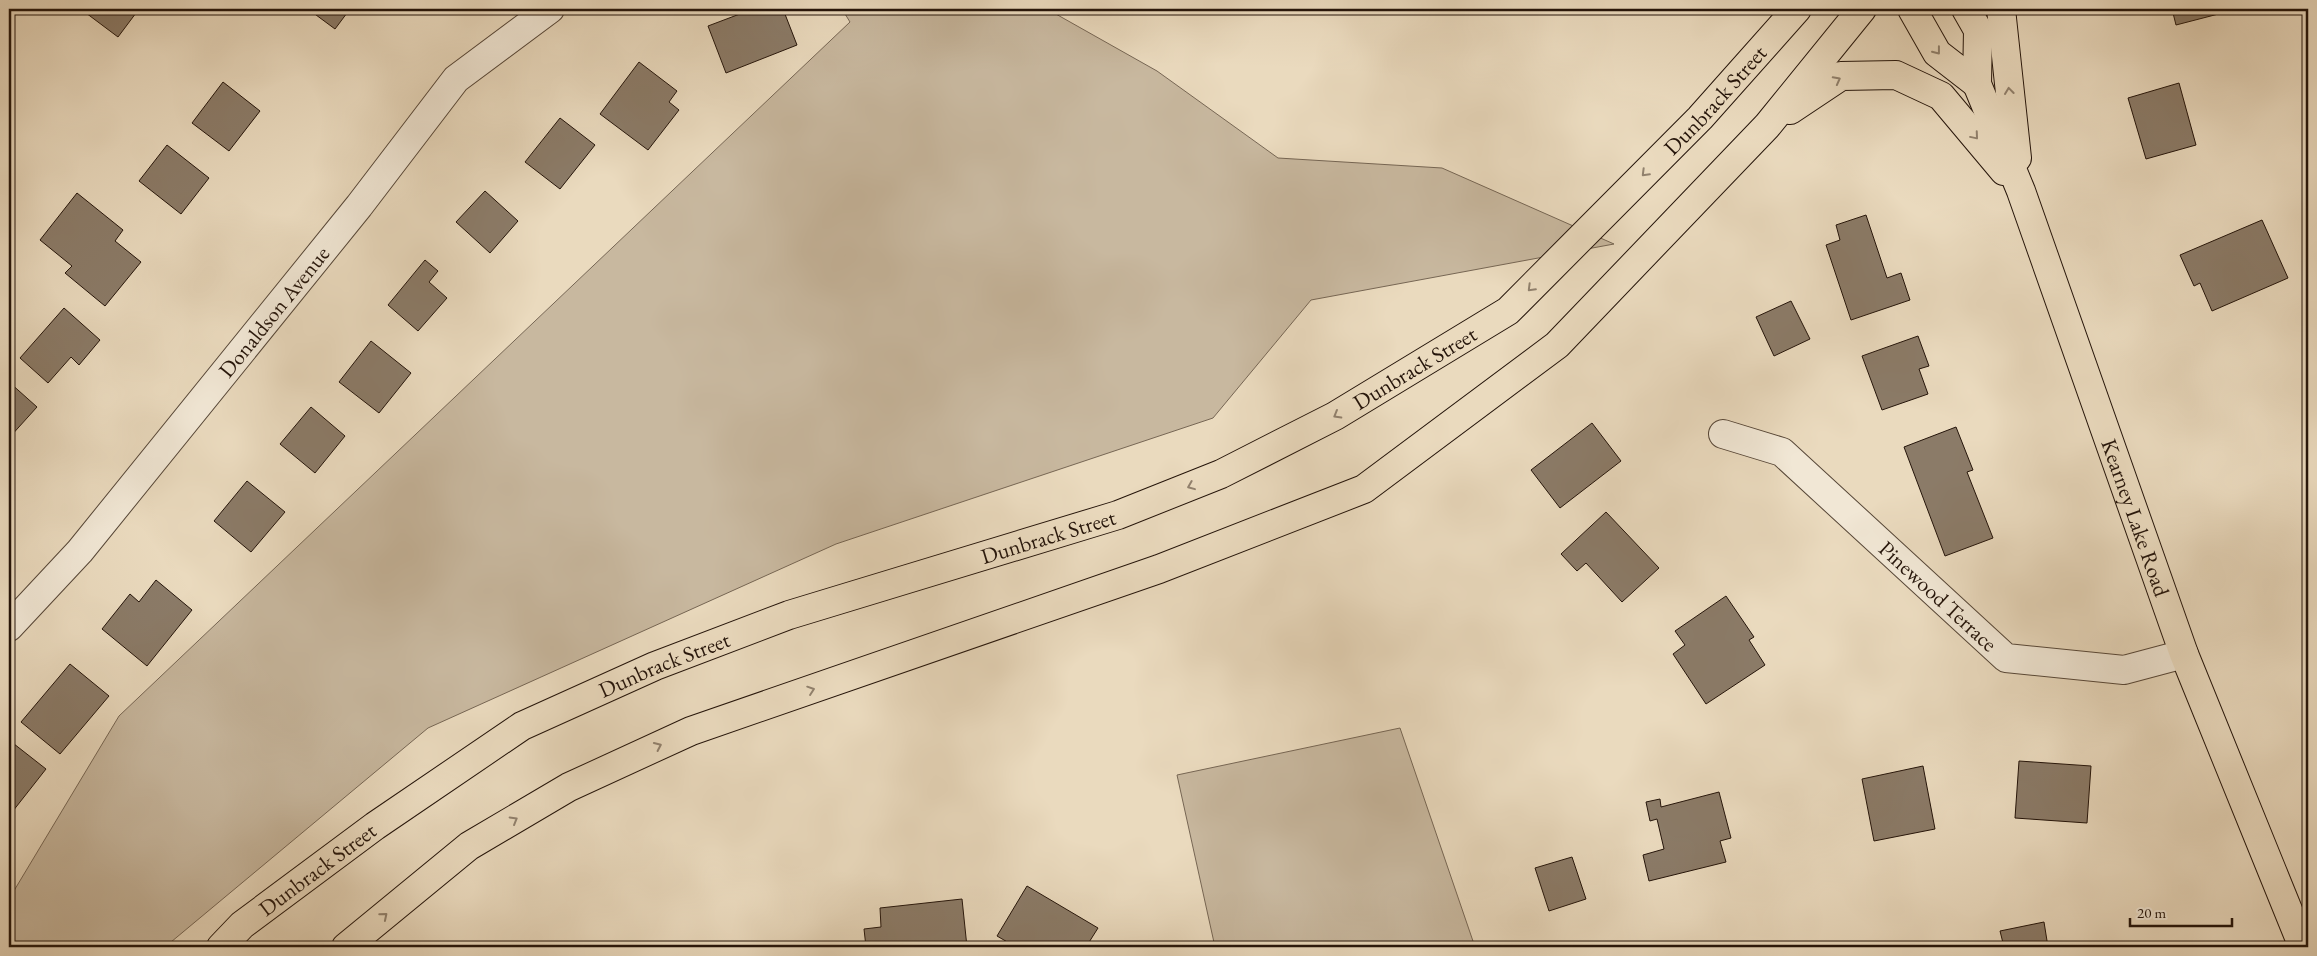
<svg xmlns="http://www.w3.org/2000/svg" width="2317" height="956" viewBox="0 0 2317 956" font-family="'EB Garamond',serif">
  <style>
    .green { fill: #c8b89f; stroke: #766654 }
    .building { fill: #8b7b68; stroke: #24140a }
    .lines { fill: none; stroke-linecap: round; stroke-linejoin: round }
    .minor-casing { stroke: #564637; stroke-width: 30 }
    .major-casing { stroke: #24140a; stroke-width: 30 }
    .minor { stroke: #f1e7d5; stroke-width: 28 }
    .major { stroke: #eadabe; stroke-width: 28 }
    .oneway { stroke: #91816d }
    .labels { text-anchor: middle; stroke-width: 4; stroke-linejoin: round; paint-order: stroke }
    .street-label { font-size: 22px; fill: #24140a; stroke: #f1e7d5 }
  </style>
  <rect width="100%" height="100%" fill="#eadabe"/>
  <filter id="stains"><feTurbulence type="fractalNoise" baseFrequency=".004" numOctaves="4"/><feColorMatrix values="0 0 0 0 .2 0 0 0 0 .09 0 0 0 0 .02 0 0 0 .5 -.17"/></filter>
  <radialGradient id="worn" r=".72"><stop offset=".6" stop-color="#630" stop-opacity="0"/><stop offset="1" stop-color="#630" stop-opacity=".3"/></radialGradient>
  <path class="green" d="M842 9H1047L1157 71 1278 158 1442 168 1614 244 1311 300 1213 418 836 544 428 728 165 947H9V899L119 716 850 22Z
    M1400 728 1475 947H1215L1177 775Z"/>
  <path class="building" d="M89 9H139L118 37 86 13Z
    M308 9H350L335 29Z
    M753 9H783L797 45 726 73 708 26Z
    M2172 9H2230V11L2176 25Z
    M639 62 677 91 669 102 679 110 648 150 600 114Z
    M223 82 260 111 229 151 192 123Z
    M2179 83 2196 145 2146 159 2128 98Z
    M560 118 595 145 560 189 525 162Z
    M167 145 209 178 181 214 139 181Z
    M485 191 518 221 490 253 456 222Z
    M77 193 123 230 115 241 141 262 105 306 65 273 72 266 40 240Z
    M1866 215 1887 278 1901 273 1910 300 1851 320 1826 245 1840 240 1836 225Z
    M2262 220 2288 278 2212 311 2200 283 2194 286 2180 255Z
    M425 260 438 271 429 282 447 298 418 331 388 305Z
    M1791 301 1810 339 1774 356 1756 317Z
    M64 308 100 340 79 365 71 357 48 383 20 358Z
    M1918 336 1929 366 1919 369 1928 394 1882 410 1862 356Z
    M371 341 411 373 379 413 339 382Z
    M9 382 37 407 9 438Z
    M311 407 345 436 315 473 280 444Z
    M1592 423 1621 461 1560 508 1531 470Z
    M1956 427 1973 470 1967 472 1993 538 1945 556 1904 447Z
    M247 481 285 512 251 552 214 521Z
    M1606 512 1659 568 1622 602 1586 563 1577 571 1561 554Z
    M156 580 192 610 147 666 102 629 130 594 139 602Z
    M1726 596 1754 637 1749 640 1765 665 1706 704 1673 654 1685 645 1675 631Z
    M70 664 109 696 60 754 21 722Z
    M9 740 46 769 9 816Z
    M2019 761 2091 766 2087 823 2015 818Z
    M1923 766 1935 829 1874 841 1862 779Z
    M1719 792 1731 838 1720 841 1726 862 1649 881 1643 855 1664 849 1657 819 1650 821 1646 802 1660 799 1661 807Z
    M1572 857 1586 899 1549 911 1535 868Z
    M1027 886 1098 928 1086 947H1016L997 936Z
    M962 899 967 947H866L864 929 881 927 880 908Z
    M2044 922 2048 947H2004L2000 931Z"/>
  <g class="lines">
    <g class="minor-casing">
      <g id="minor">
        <path id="s1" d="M1723 434 1782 452 2006 658 2124 670 2184 654"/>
        <path id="s2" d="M9 627 80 551 359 206 456 79 550 9"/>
      </g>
    </g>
    <g class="major-casing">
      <g id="major">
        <path d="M1912 9 1937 53 1977 84"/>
        <path id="s3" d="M1966 9 1978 30 1977 84 2021 191 2184 654 2303 947"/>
        <path d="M2001 9 2017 158"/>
        <path d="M1790 110 1841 76 1896 75 1941 96 2004 171"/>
        <path id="s4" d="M221 947 242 925 375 826 522 726 655 666 789 615 1118 515 1221 474 1335 416 1508 311 1700 118 1797 9"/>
        <path d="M346 947 469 846 569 787 691 731 1159 569 1364 489 1557 345 1767 126 1862 9"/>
      </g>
    </g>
    <use href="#minor" class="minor"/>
    <use href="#major" class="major"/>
  </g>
  <defs><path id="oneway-chevron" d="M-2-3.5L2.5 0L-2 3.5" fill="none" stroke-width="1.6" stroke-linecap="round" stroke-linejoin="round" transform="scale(1.25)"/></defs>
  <g class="oneway">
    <use href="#oneway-chevron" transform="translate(1937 51) rotate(52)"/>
    <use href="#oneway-chevron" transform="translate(1837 80) rotate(-28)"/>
    <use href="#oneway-chevron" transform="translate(2009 91) rotate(-97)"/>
    <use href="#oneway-chevron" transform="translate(1975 136) rotate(50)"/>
    <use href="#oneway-chevron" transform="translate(1645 173) rotate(135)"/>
    <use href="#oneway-chevron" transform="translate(1531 288) rotate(135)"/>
    <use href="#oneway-chevron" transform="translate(1337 415) rotate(150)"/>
    <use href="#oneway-chevron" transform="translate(1191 486) rotate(158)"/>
    <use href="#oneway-chevron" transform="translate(811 690) rotate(-19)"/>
    <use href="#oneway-chevron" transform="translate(658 746) rotate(-25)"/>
    <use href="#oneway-chevron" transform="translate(514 820) rotate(-30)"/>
    <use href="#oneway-chevron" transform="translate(384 916) rotate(-40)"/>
  </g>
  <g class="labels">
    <g class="street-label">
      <text dy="8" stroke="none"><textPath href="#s4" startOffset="1744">Dunbrack Street</textPath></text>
      <text dy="8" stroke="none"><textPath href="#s2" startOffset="412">Donaldson Avenue</textPath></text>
      <text dy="8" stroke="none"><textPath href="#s4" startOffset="1339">Dunbrack Street</textPath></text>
      <text dy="8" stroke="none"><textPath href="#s3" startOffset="540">Kearney Lake Road</textPath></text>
      <text dy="8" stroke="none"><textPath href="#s4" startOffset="934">Dunbrack Street</textPath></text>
      <text dy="8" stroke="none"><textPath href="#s1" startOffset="274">Pinewood Terrace</textPath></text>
      <text dy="8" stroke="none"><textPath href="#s4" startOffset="529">Dunbrack Street</textPath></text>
      <text dy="8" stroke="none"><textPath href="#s4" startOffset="124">Dunbrack Street</textPath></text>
    </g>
  </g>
  <rect width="2317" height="956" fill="none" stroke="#eadabe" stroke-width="30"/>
  <rect x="10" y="10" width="2297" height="936" fill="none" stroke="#24140a" stroke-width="2.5"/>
  <rect x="15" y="15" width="2287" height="926" fill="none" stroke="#24140a"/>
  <path d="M2130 918v8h102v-8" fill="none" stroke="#24140a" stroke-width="2.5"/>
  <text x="2137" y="918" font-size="15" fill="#24140a" stroke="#f1e7d5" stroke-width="4" paint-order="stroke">20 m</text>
  <rect width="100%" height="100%" filter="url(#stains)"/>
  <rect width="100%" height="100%" fill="url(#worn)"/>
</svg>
